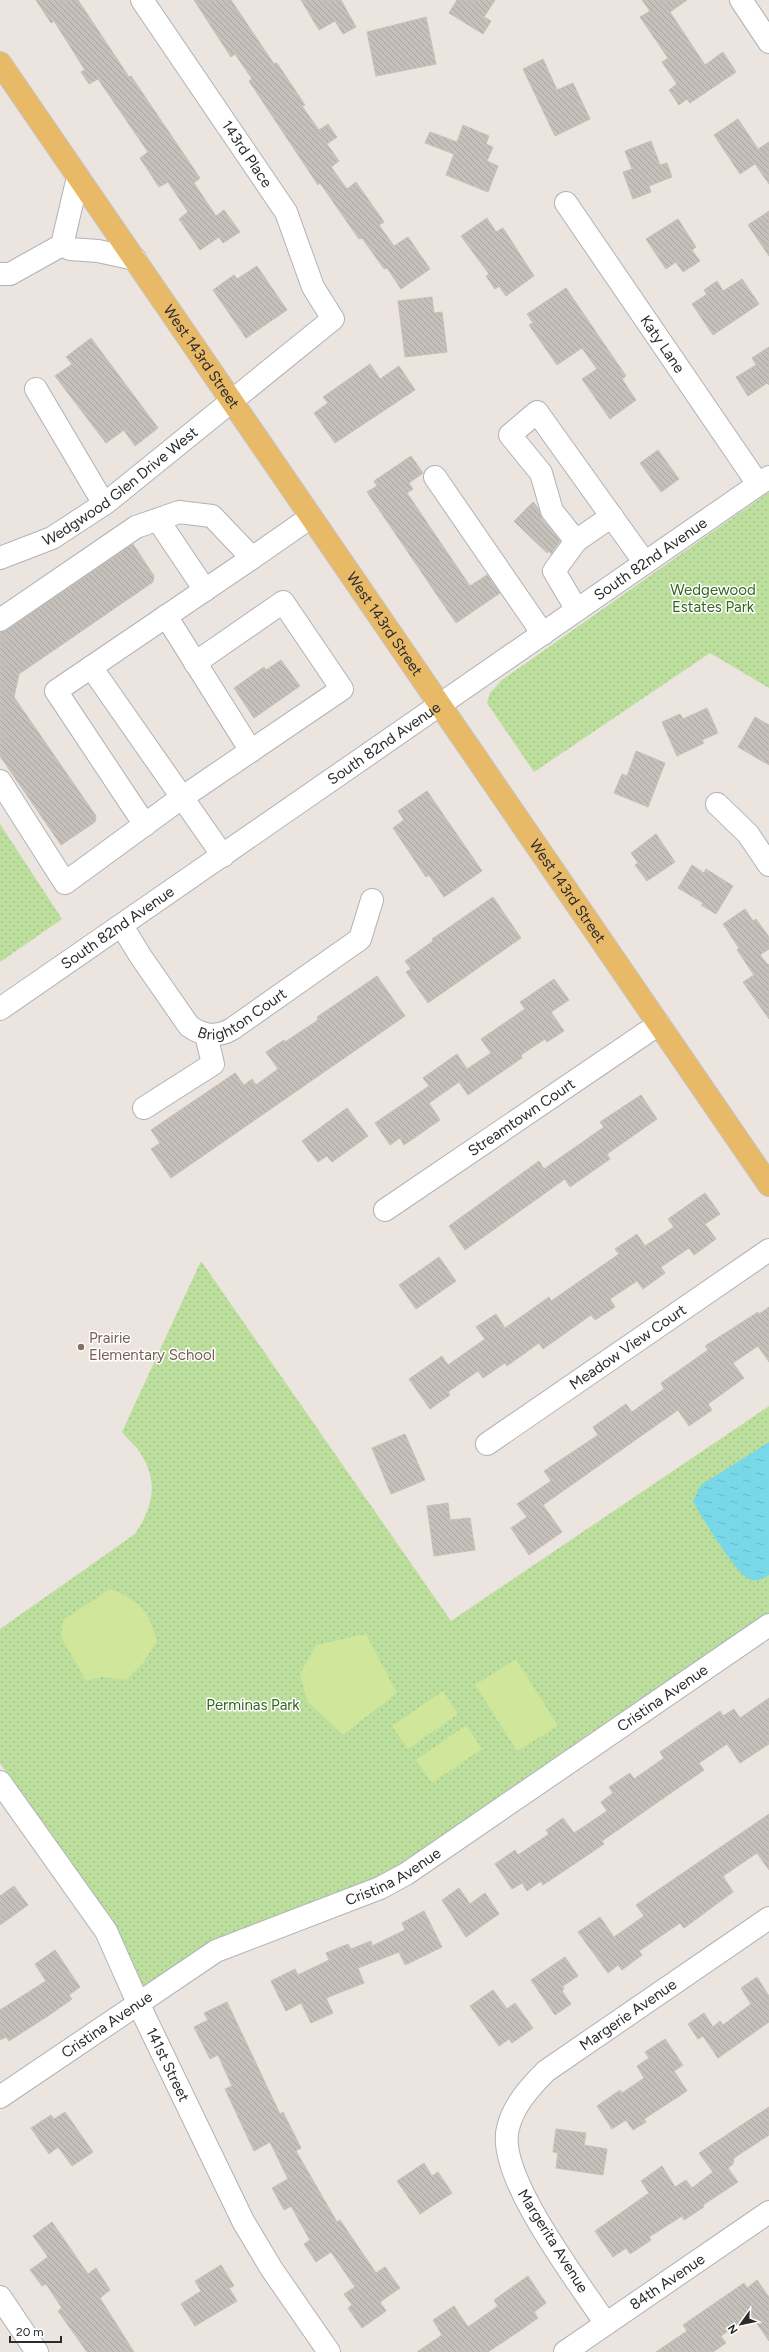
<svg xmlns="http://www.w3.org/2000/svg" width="769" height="2352" viewBox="0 0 769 2352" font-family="Figtree,sans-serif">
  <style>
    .park { fill: url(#park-dots) }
    .pitch { fill: #cfe69b }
    .water { fill: url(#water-ripples) }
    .building { fill: url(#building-back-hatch); stroke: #c8c0b8 }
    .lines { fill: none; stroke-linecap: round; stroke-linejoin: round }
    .minor-casing { stroke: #afb2bb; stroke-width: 24 }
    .major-casing { stroke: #c4c4c4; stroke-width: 24 }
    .minor { stroke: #fff; stroke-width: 22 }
    .major { stroke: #e8ba67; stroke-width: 22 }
    .education-dot { fill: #8d6e63; stroke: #fff; stroke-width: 1.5 }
    .labels { text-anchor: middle; stroke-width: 3; stroke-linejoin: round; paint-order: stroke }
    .street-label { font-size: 15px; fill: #2b2b2b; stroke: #fff }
    .park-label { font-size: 15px; fill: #36651f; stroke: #fff }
    .education-label { font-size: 15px; fill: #785e54; stroke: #fff; text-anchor: start }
  </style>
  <defs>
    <pattern id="park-dots" width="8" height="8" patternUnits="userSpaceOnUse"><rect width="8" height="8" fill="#bddf9e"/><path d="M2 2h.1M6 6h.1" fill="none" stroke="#a3c088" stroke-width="1.8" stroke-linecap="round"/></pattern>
    <pattern id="water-ripples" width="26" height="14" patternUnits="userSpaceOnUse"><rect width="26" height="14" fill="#78d8e8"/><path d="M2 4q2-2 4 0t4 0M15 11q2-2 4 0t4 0" fill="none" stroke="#68bac7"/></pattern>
    <pattern id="building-back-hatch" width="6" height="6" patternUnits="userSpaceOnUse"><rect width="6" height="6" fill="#c5c0ba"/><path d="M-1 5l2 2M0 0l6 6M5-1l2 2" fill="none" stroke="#a9a5a0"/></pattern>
  </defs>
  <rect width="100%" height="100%" fill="#ece4de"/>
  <path class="park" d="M769 492V688L710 653 534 772 487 703 490 693 502 680Z
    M0 824 62 919 0 962Z
    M201 1261 451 1621 769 1406V1614L402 1867 152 1984 142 1986 135 1976 100 1912 0 1763V1629L135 1534C152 1508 159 1484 142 1456 138 1447 128 1440 122 1432Z"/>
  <path class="pitch" d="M110 1589C141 1601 148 1610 157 1641L144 1662 126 1680 102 1677 86 1681 61 1637 63 1620Z
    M366 1634 397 1693 343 1735 307 1701 300 1674 316 1645Z
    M516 1659 558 1726 517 1751 475 1685Z
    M443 1691 458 1714 408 1749 392 1726Z
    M466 1725 482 1749 432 1783 416 1760Z"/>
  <path class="water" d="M769 1442V1575C762 1579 757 1582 749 1579 737 1575 700 1515 693 1501L701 1485Z"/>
  <path class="building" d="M36 0H78L129 77 131 76 200 178 194 183 216 216 224 210 240 232 223 243 219 237 200 250 179 219 188 212 168 182 159 187 140 158 148 152 98 79 89 84 81 72 85 70 54 21 51 23Z
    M194 0H231L274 64 277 63 305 105 302 106 319 130 328 124 337 137 327 144 339 161 331 167 347 189 356 182 384 222 379 225 394 246 408 237 430 269 401 289 387 268 384 269 362 238 359 239 320 183 318 185 249 81 252 79 235 54 231 57Z
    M301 0H341L356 27 343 34 335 21 319 30Z
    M457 0H495L484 17 491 21 483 34 449 13Z
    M642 0H687L670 12 705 65 723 52 736 72 690 103 687 99 679 105 669 90 677 84 662 62 668 58 640 17 650 11Z
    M426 17 436 64 376 76 367 32Z
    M543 59 557 90 573 83 590 119 555 136 523 69Z
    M738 119 758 149 769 142V184L755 164 740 174 714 135Z
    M463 125 489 136 486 144 493 147 487 161 498 166 488 192 446 175 454 154 425 143 430 132 457 142Z
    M651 141 660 165 667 163 672 177 649 186 651 192 633 199 623 172 632 169 625 151Z
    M769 211V256L748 225Z
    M487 218 496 232 503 228 534 276 506 296 499 286 495 289 486 276 489 274 461 236Z
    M678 219 696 247 692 250 700 261 683 272 676 262 666 269 646 239Z
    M257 266 287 310 246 338 213 290 234 275 237 279Z
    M742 279 759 304 713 335 692 304 707 294 704 290 717 281 723 291Z
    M566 288 626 376 622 379 636 400 610 419 582 379 597 369 582 348 557 365 529 325 533 323 527 314Z
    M432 297 434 313 442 312 447 352 405 357 398 301Z
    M91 338 158 428 135 446 124 430 106 443 55 376 72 364 66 357Z
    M769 347V385L767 383 748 396 736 377 756 365 752 358Z
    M370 364 380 379 399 366 415 390 335 443 314 413 328 403 323 397Z
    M658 450 679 479 661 492 640 463Z
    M411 456 423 473 409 483 413 489 407 493 470 586 487 575 500 593 456 623 367 492 377 486 374 481Z
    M533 502 538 508 542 519 560 541 551 554 549 551 547 553 514 521Z
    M133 544 154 576 153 582 19 674 14 697 96 816 95 822 61 845 0 756V632L7 630Z
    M281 660 300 686 254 718 234 688 264 667 266 670Z
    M707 708 718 733 702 740 704 743 677 756 662 722 680 714 683 719Z
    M755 717 769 725V765L738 747Z
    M636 751 665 763 648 807 614 793 622 774 627 776Z
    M427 791 482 871 444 897 429 875 426 877 393 828 404 820 398 811Z
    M656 834 675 862 647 881 635 865 638 863 631 853Z
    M692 865 704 873 706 869 733 886 716 914 701 905 703 903 678 888Z
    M493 897 521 938 428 1003 406 972 411 969 405 961 433 941 432 939Z
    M745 909 753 921 756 919 769 937V949L760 955 768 965 769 964V1019L743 982 754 975 737 950 739 948 723 924Z
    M377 976 405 1016 171 1178 151 1149 160 1143 151 1130 235 1073 244 1085 252 1079 256 1085 278 1069 266 1052 284 1040 285 1042 318 1020 317 1017Z
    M554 979 569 1000 551 1012 564 1031 547 1042 545 1039 521 1055 522 1058 468 1095 459 1082 429 1103 440 1120 404 1145 400 1138 390 1145 375 1123 429 1086 423 1078 457 1054 467 1069 491 1053 481 1039 525 1009 520 1002Z
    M641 1095 657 1119 607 1154 610 1159 570 1187 565 1179 465 1250 449 1226 539 1161 544 1169 604 1127 600 1122Z
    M347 1108 368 1136 332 1162 327 1156 318 1162 302 1141Z
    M705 1193 720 1214 705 1224 716 1239 694 1255 689 1248 661 1267 665 1273 643 1289 637 1281 610 1299 615 1307 595 1320 591 1315 543 1349 539 1343 507 1366 505 1363 483 1378 478 1371 448 1392 450 1395 430 1409 409 1379 442 1356 448 1365 485 1339 476 1327 496 1314 505 1328 549 1297 551 1301 619 1254 615 1249 637 1234 645 1246 674 1227 668 1219Z
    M439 1257 456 1281 416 1309 399 1285Z
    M769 1307V1362L758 1346 733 1363 744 1378 708 1404 712 1410 689 1426 678 1410 543 1505 562 1532 529 1555 511 1528 527 1517 517 1504 551 1481 544 1471 598 1435 593 1427 626 1404 632 1412 664 1389 661 1383 708 1350 705 1346 758 1312 759 1314Z
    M405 1434 425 1480 391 1494 372 1448Z
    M448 1503 450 1520 470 1518 475 1550 434 1556 427 1506Z
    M769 1698V1744L740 1763 727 1744 699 1763 704 1770 602 1841 604 1844 543 1885 541 1881 527 1891 522 1883 512 1889 495 1864 515 1850 518 1855 549 1834 546 1830 563 1818 574 1833 607 1811 601 1802 613 1793 609 1787 630 1773 634 1779 664 1758 660 1752 720 1711 723 1716 734 1709 740 1718Z
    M769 1814V1870L757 1853 723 1876 733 1892 684 1928 680 1923 639 1951 642 1955 622 1970 618 1965 608 1973 578 1932 600 1917 614 1937 644 1916 636 1905Z
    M14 1886 28 1905 0 1925V1896Z
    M459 1888 470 1904 485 1893 499 1914 466 1937 442 1900Z
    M424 1911 442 1947 405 1965 399 1952 358 1968 364 1983 326 1998 333 2013 311 2023 301 2003 286 2011 271 1981 295 1969 298 1975 329 1960 326 1953 348 1944 351 1949 371 1941 372 1946 405 1930 402 1923Z
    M55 1950 80 1987 69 1995 72 1999 51 2014 9 2041 6 2037 0 2040V2010L46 1981 35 1964Z
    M565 1957 578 1976 563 1986 564 1989 562 1991 571 2004 555 2015 531 1980Z
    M757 1977 769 1996V2022L718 2058 703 2036 698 2039 688 2024 704 2013 713 2027 720 2021 723 2025 751 2004 741 1988Z
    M493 1990 507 2009 515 2003 533 2028 512 2043 509 2039 499 2046 470 2006Z
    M227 2002 280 2114 283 2112 301 2148 296 2151 337 2222 340 2220 376 2273 385 2267 400 2288 380 2302 386 2311 362 2328 348 2308 352 2305 344 2294 355 2287 331 2252 316 2262 304 2244 310 2240 291 2206 284 2210 272 2188 288 2179 270 2142 254 2151 225 2089 232 2086 218 2055 210 2059 194 2027 208 2020 204 2013Z
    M665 2039 683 2065 674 2071 687 2091 644 2119 646 2122 633 2130 626 2120 612 2129 597 2106 620 2090 622 2093 644 2078 637 2066 649 2058 645 2052Z
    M769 2107V2135L734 2158 733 2164 728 2168 738 2182 703 2205 704 2207 684 2220 682 2216 649 2237 651 2240 630 2254 626 2248 613 2257 595 2231 649 2193 641 2181 662 2166 675 2187 686 2180 692 2188 713 2172 699 2153Z
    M65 2112 93 2152 72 2166 58 2147 49 2154 31 2128 51 2115 54 2119Z
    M556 2129 586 2133 584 2145 607 2149 603 2175 556 2168 558 2153 553 2152Z
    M424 2163 432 2176 438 2172 452 2193 420 2214 397 2181Z
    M52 2222 88 2274 96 2268 110 2290 100 2298 134 2352H87L58 2311 62 2308 46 2284 42 2286 30 2270 48 2257 33 2236Z
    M221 2265 234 2286 229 2288 237 2301 195 2326 181 2304 201 2291 195 2281Z
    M528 2276 546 2303 534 2312 538 2318 518 2332 488 2352H417L442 2335 433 2320 454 2306 468 2327 498 2306 494 2300Z
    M757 2280 769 2297V2341L751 2315 721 2336 726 2343 713 2352H656L687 2331 683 2325 744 2283 747 2288Z"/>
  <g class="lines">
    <g class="minor-casing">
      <g id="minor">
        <path d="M741 0 769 42"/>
        <path d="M78 177 62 245 70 249 98 251 135 259"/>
        <path id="s1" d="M566 203 758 484"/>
        <path d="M0 274H10L62 245"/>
        <path d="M36 389 104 504"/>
        <path d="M435 477 543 634"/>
        <path d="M158 520 205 590"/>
        <path d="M576 541 612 516"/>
        <path id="s2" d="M0 558 52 538 107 502 333 319 313 287 286 212 142 0"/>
        <path d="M577 610 554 571 576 541 552 511 541 473 510 435 537 412 645 563"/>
        <path d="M166 616 251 751"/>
        <path d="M0 620 136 527 179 512 212 516 252 558 311 517"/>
        <path d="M91 667 223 856"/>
        <path d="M0 781 65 883 177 801 342 689 283 602 195 663"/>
        <path d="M717 804 748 834 769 865"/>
        <path d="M145 825 56 691 252 558"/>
        <path id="s3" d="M122 926 141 957 189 1026C203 1036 216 1038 232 1029L360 939 372 900"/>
        <path id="s4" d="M0 1009 769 477"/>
        <path d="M144 1108 213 1064 206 1035"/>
        <path id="s5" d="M385 1210 659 1024"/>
        <path id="s6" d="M487 1444 769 1250"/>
        <path id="s7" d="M0 1782 106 1931 138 2003 243 2221 271 2268 329 2352"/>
        <path id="s8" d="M0 2097 216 1951 380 1888 406 1874 769 1625"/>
        <path d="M0 2297 37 2352"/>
        <path id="s9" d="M606 2324C580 2284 495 2175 508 2128 513 2106 530 2087 546 2071L769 1918"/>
        <path id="s10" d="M565 2352 769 2212"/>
      </g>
    </g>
    <g class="major-casing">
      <g id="major">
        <path id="s11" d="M0 63 769 1185"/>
      </g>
    </g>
    <use href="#minor" class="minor"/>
    <use href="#major" class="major"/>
  </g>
  <circle class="education-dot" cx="81" cy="1347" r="4"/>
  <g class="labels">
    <g class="street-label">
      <text transform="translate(247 154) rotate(56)" y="5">143rd Place</text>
      <text dy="5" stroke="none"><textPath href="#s1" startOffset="171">Katy Lane</textPath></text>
      <text dy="5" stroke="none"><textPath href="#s11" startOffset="356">West 143rd Street</textPath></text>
      <text dy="5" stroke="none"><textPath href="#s2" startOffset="141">Wedgwood Glen Drive West</textPath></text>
      <text dy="5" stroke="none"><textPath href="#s4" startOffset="791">South 82nd Avenue</textPath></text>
      <text dy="5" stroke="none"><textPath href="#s11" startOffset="680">West 143rd Street</textPath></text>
      <text dy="5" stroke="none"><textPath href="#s4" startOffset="467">South 82nd Avenue</textPath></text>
      <text dy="5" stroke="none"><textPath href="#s11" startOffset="1004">West 143rd Street</textPath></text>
      <text dy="5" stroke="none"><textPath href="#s4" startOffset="143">South 82nd Avenue</textPath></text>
      <text dy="5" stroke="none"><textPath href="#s3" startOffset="181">Brighton Court</textPath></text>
      <text dy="5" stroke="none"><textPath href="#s5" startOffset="165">Streamtown Court</textPath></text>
      <text dy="5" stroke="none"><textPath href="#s6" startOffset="171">Meadow View Court</textPath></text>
      <text dy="5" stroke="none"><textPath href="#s8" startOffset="777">Cristina Avenue</textPath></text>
      <text dy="5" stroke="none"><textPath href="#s8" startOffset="453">Cristina Avenue</textPath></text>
      <text dy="5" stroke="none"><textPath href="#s9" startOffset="392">Margerie Avenue</textPath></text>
      <text dy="5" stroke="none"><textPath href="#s8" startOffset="129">Cristina Avenue</textPath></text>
      <text dy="5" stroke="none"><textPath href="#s7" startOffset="330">141st Street</textPath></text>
      <text transform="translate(553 2241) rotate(58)" y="5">Margerita Avenue</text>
      <text dy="5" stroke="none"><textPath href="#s10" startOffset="124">84th Avenue</textPath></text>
    </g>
    <g class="park-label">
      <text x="713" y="595">Wedgewood<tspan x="713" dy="17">Estates Park</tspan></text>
      <text x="253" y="1710">Perminas Park</text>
    </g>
    <g class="education-label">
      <text x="89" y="1343">Prairie<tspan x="89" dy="17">Elementary School</tspan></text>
    </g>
  </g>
  <g transform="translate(741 2324) rotate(237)" stroke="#ffffff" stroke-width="3" paint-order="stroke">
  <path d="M0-3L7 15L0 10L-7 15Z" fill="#2b2b2b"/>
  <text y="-6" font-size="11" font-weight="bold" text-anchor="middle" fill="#2b2b2b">N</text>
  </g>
  <path d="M10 2336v6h51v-6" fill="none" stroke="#2b2b2b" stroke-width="2"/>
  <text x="16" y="2336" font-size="12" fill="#2b2b2b" stroke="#ffffff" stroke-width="3" paint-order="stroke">20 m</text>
</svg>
